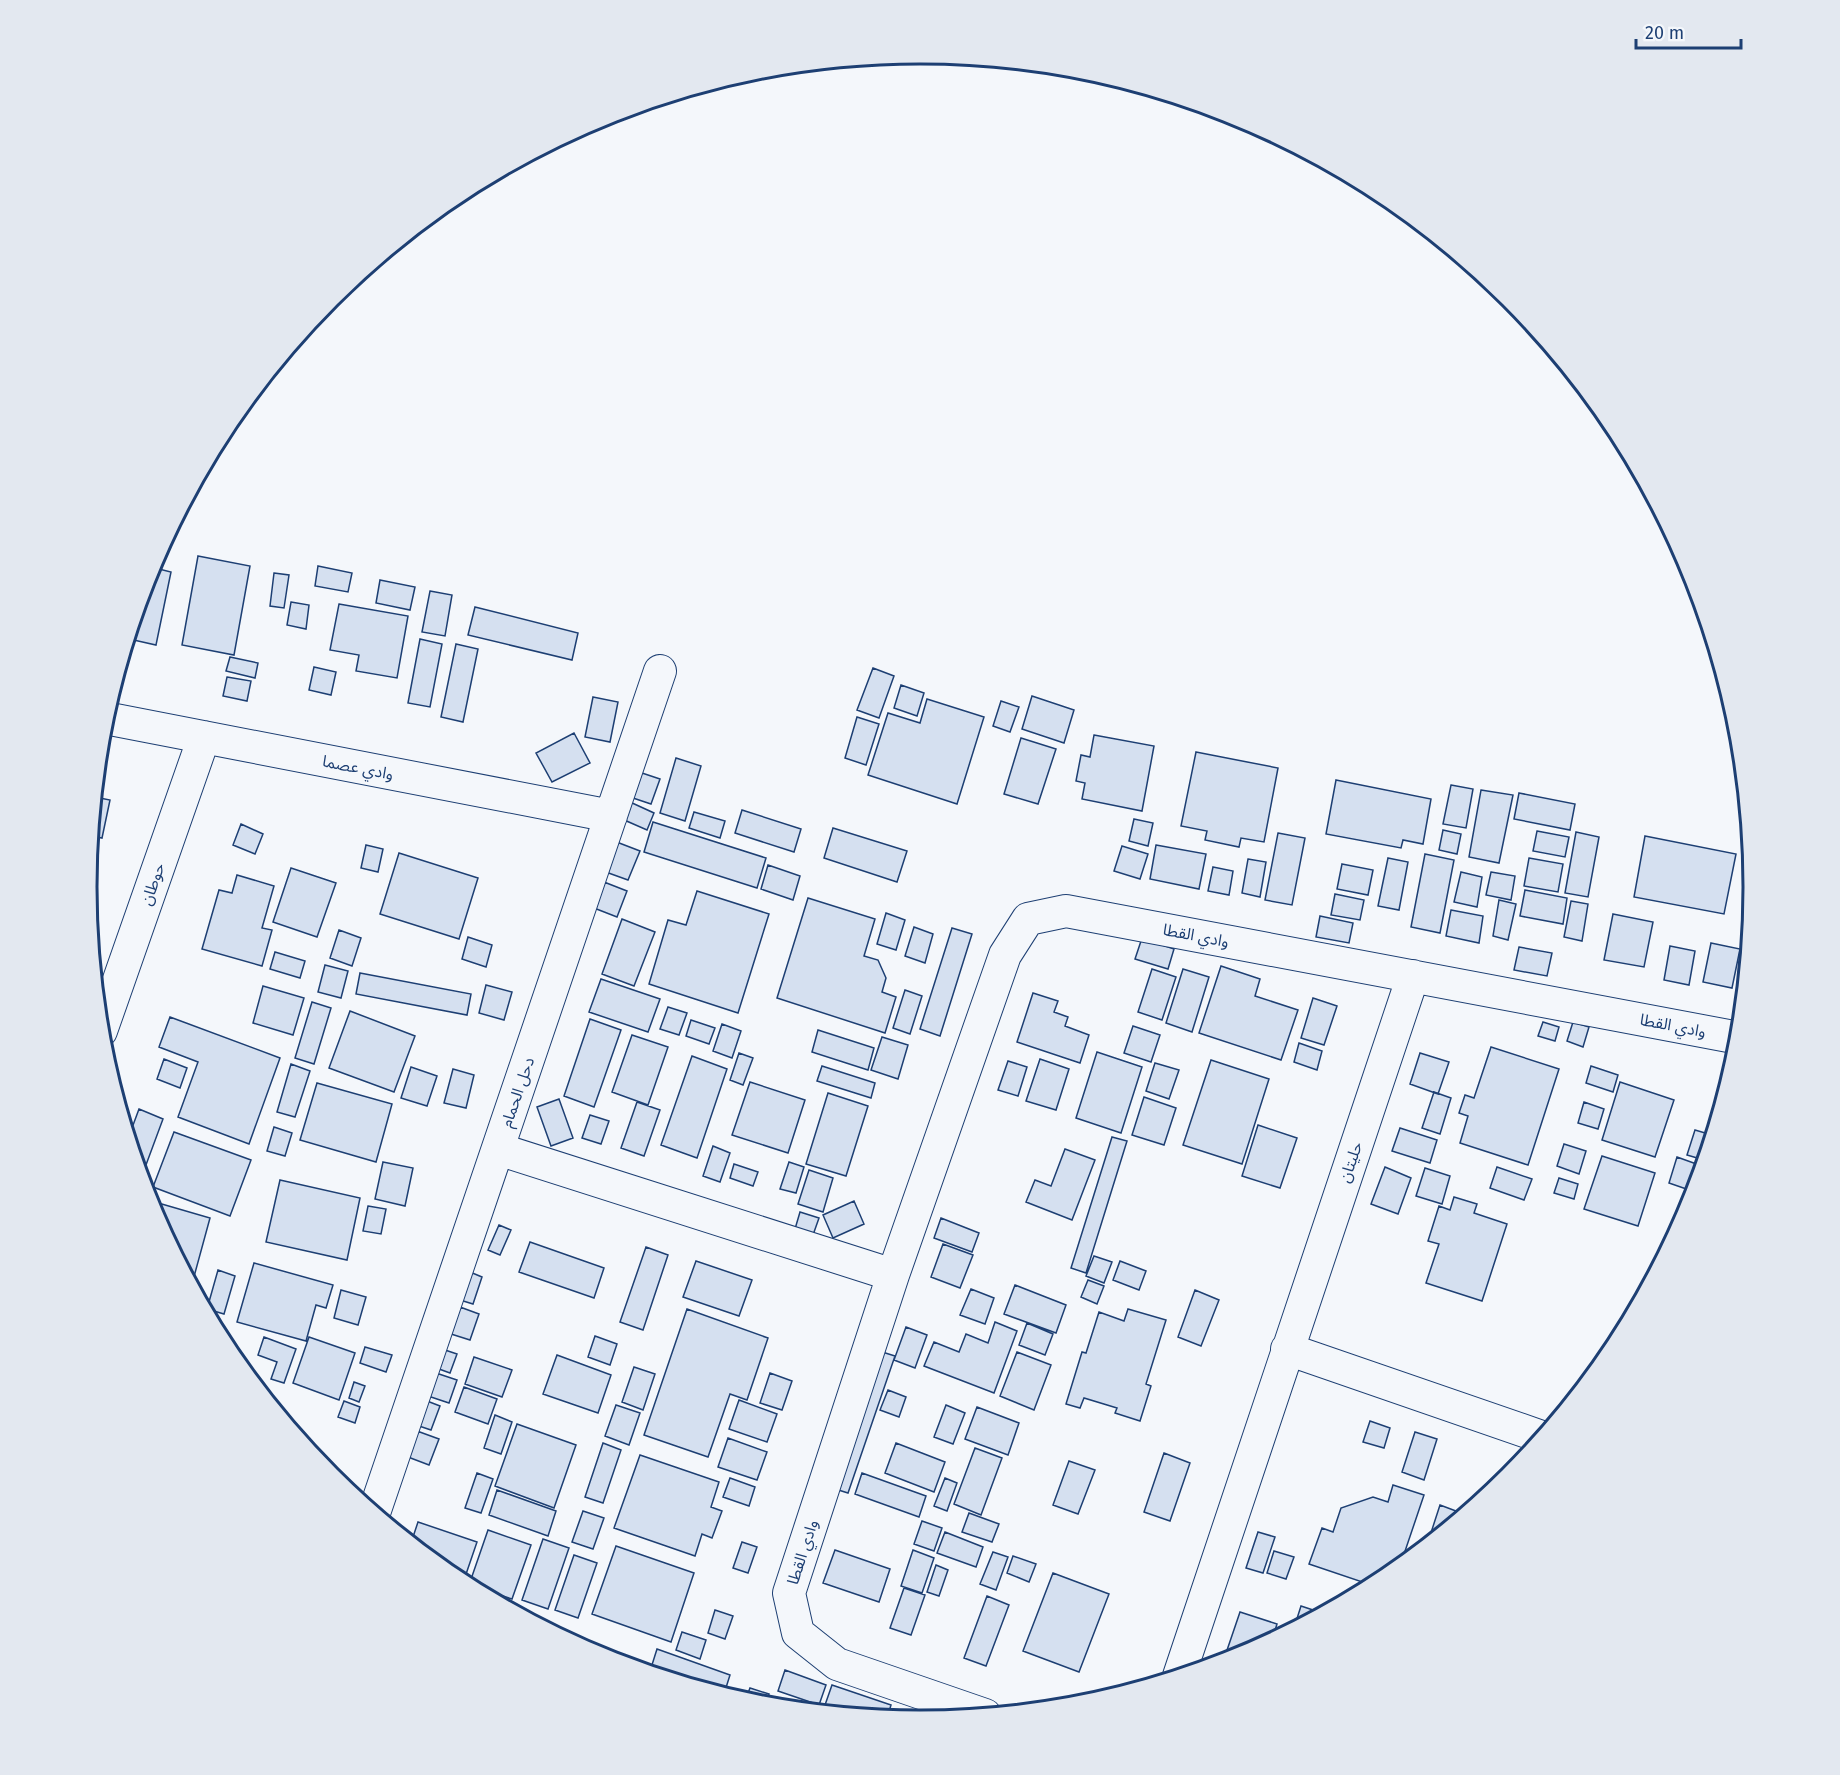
<svg xmlns="http://www.w3.org/2000/svg" width="1840" height="1775" viewBox="0 0 1840 1775" font-family="'Fira Sans','Noto Sans Arabic',sans-serif">
  <style>
    .building { fill: #d5e0f0; stroke: #1d3f73; stroke-width: 1.5 }
    .lines { fill: none; stroke-linecap: round; stroke-linejoin: round }
    .street-casing { stroke: #1d3f73; stroke-width: 34 }
    .street { stroke: #f4f7fb; stroke-width: 32 }
    .labels { text-anchor: middle; stroke-width: 4.5; stroke-linejoin: round; paint-order: stroke }
    .street-label { font-size: 16px; fill: #1d3f73; stroke: #f4f7fb }
    .rim { fill: none; stroke: #1d3f73; stroke-width: 3 }
  </style>
  <rect width="100%" height="100%" fill="#f4f7fb"/>
  <path class="building" d="M198 556 250 566 234 655 182 645Z
    M318 566 352 573 348 592 315 586Z
    M151 567 171 572 156 645 129 639Z
    M274 573 289 575 284 608 270 606Z
    M380 580 415 587 410 610 376 603Z
    M430 591 452 595 445 636 422 632Z
    M291 602 309 605 306 629 287 625Z
    M339 604 408 616 397 678 356 671 359 655 330 650Z
    M475 607 578 633 572 660 468 635Z
    M420 639 442 644 430 707 408 703Z
    M456 644 478 649 463 722 441 717Z
    M230 657 258 663 255 678 226 671Z
    M314 667 336 672 331 695 309 690Z
    M873 668 894 676 879 718 857 710Z
    M227 677 251 681 247 701 223 696Z
    M901 685 924 693 917 716 894 708Z
    M1032 696 1074 710 1064 743 1022 729Z
    M593 697 618 702 610 742 585 737Z
    M927 699 984 717 957 804 868 775 888 713 920 723Z
    M1001 701 1019 707 1010 732 993 726Z
    M857 717 879 724 866 765 845 758Z
    M574 733 590 763 552 782 536 753Z
    M1094 735 1154 746 1142 811 1082 799 1085 783 1076 781 1081 755 1090 757Z
    M1021 738 1056 749 1038 804 1004 794Z
    M1196 752 1278 768 1264 842 1241 838 1239 847 1205 840 1207 831 1181 826Z
    M99 757 107 758 102 792 96 791Z
    M676 758 701 766 685 821 660 813Z
    M642 773 660 779 651 804 633 798Z
    M1336 780 1431 799 1423 844 1403 840 1401 848 1326 834Z
    M1451 785 1473 789 1466 828 1443 824Z
    M1481 790 1513 795 1499 863 1469 857Z
    M1519 793 1575 804 1570 830 1514 819Z
    M95 797 110 800 102 838 92 836Z
    M630 802 654 813 647 830 622 819Z
    M742 810 801 829 794 852 735 833Z
    M694 812 725 821 720 838 689 828Z
    M1134 819 1153 823 1148 846 1129 841Z
    M653 822 766 858 757 888 644 852Z
    M241 824 263 834 255 854 233 845Z
    M833 828 907 851 897 882 824 858Z
    M1443 830 1461 834 1457 854 1439 850Z
    M1537 831 1569 837 1565 857 1533 851Z
    M1576 832 1599 837 1588 897 1565 893Z
    M1278 833 1305 838 1292 905 1265 900Z
    M1645 836 1736 854 1724 914 1634 897Z
    M614 841 640 851 628 880 603 871Z
    M366 845 383 849 378 872 361 868Z
    M1156 845 1206 854 1199 889 1150 879Z
    M1122 846 1148 854 1140 879 1114 871Z
    M399 853 478 878 459 939 380 914Z
    M1425 854 1454 860 1440 933 1411 927Z
    M1388 858 1408 862 1399 910 1378 906Z
    M1529 858 1563 864 1558 892 1524 886Z
    M1248 859 1266 862 1260 897 1242 893Z
    M1342 864 1373 870 1368 895 1337 889Z
    M768 865 800 876 793 900 761 889Z
    M1213 867 1233 871 1229 895 1208 891Z
    M291 868 336 883 317 937 273 922Z
    M1461 872 1482 877 1477 907 1454 902Z
    M1491 872 1515 876 1511 900 1486 895Z
    M237 875 274 886 262 928 272 930 262 966 202 949 219 890 232 893Z
    M604 882 627 891 617 917 594 908Z
    M1525 890 1567 898 1563 924 1520 916Z
    M697 891 769 914 738 1013 649 984 668 920 686 925Z
    M1335 894 1364 900 1360 920 1331 915Z
    M808 898 875 919 864 956 878 960 886 978 882 992 896 997 885 1033 777 998Z
    M1499 900 1516 904 1508 940 1493 936Z
    M1571 901 1588 904 1582 941 1564 937Z
    M1451 910 1483 916 1479 943 1446 936Z
    M886 913 905 920 896 950 877 944Z
    M1613 914 1653 922 1644 967 1604 960Z
    M1320 916 1353 923 1349 943 1316 937Z
    M622 919 655 932 634 986 602 974Z
    M914 927 933 934 925 963 905 956Z
    M952 928 972 934 940 1036 920 1029Z
    M339 930 361 938 352 966 330 958Z
    M468 937 492 945 486 967 462 959Z
    M1142 938 1174 949 1168 969 1135 959Z
    M1711 943 1740 949 1732 988 1703 982Z
    M1670 946 1695 951 1689 985 1664 980Z
    M1519 947 1552 953 1547 976 1514 970Z
    M275 952 305 961 300 978 270 969Z
    M325 965 348 971 341 998 318 992Z
    M1221 966 1260 979 1255 996 1298 1010 1281 1060 1199 1033Z
    M1152 969 1176 977 1162 1020 1138 1012Z
    M1183 969 1209 977 1192 1032 1166 1023Z
    M360 973 471 994 467 1015 356 994Z
    M601 979 660 999 648 1032 589 1012Z
    M486 985 512 992 504 1020 479 1013Z
    M263 986 304 998 293 1035 253 1023Z
    M905 990 922 996 910 1034 893 1028Z
    M1033 993 1058 1001 1054 1012 1068 1017 1065 1026 1089 1035 1080 1063 1017 1042Z
    M1313 998 1337 1006 1324 1045 1301 1038Z
    M312 1002 331 1008 314 1064 295 1058Z
    M668 1007 687 1013 679 1035 660 1029Z
    M350 1011 415 1036 394 1092 329 1068Z
    M170 1017 280 1058 249 1144 178 1117 198 1062 159 1047Z
    M590 1019 621 1030 594 1107 564 1096Z
    M691 1020 715 1028 709 1044 686 1036Z
    M1543 1022 1559 1027 1555 1041 1538 1036Z
    M1573 1022 1589 1027 1583 1047 1567 1041Z
    M722 1024 741 1031 732 1058 713 1051Z
    M1133 1026 1160 1035 1151 1062 1124 1053Z
    M818 1030 874 1048 868 1070 812 1052Z
    M632 1035 668 1047 648 1105 612 1092Z
    M882 1037 908 1045 898 1079 871 1070Z
    M1299 1043 1322 1051 1317 1070 1294 1062Z
    M1491 1047 1559 1069 1528 1165 1460 1143 1468 1116 1459 1113 1465 1095 1474 1098Z
    M1097 1052 1142 1067 1121 1133 1076 1118Z
    M739 1053 753 1058 743 1085 730 1080Z
    M1420 1053 1449 1062 1438 1094 1410 1084Z
    M692 1056 727 1069 697 1158 661 1145Z
    M164 1059 187 1068 180 1088 157 1079Z
    M1040 1059 1069 1069 1056 1110 1026 1101Z
    M1211 1060 1269 1079 1242 1164 1183 1145Z
    M1008 1061 1027 1067 1018 1096 998 1090Z
    M1155 1063 1179 1070 1169 1099 1146 1091Z
    M291 1064 310 1071 295 1117 277 1112Z
    M822 1066 875 1083 871 1098 817 1081Z
    M1591 1066 1618 1075 1613 1092 1586 1083Z
    M411 1067 437 1076 427 1106 401 1098Z
    M453 1069 474 1075 466 1108 444 1103Z
    M750 1082 805 1100 788 1153 732 1135Z
    M1620 1082 1674 1100 1655 1157 1602 1140Z
    M317 1083 392 1104 376 1162 300 1140Z
    M1434 1092 1451 1098 1440 1134 1422 1128Z
    M828 1093 868 1106 846 1176 806 1164Z
    M1144 1097 1176 1108 1164 1145 1132 1135Z
    M559 1099 573 1138 551 1146 537 1107Z
    M637 1102 660 1110 644 1156 621 1148Z
    M1584 1102 1604 1109 1598 1129 1578 1123Z
    M139 1109 163 1119 143 1173 139 1171 129 1136Z
    M590 1115 609 1121 601 1144 582 1138Z
    M1258 1125 1297 1138 1280 1188 1242 1176Z
    M274 1127 292 1133 285 1156 267 1151Z
    M1400 1128 1437 1140 1430 1163 1392 1151Z
    M1695 1130 1712 1135 1704 1160 1687 1155Z
    M174 1132 251 1160 230 1216 153 1187Z
    M1112 1137 1127 1141 1086 1273 1071 1268Z
    M1564 1144 1586 1151 1579 1174 1557 1166Z
    M713 1146 730 1153 720 1182 703 1176Z
    M1065 1149 1095 1160 1072 1220 1026 1202 1035 1180 1051 1186Z
    M1602 1156 1655 1173 1638 1226 1584 1209Z
    M1677 1157 1702 1166 1695 1192 1669 1183Z
    M383 1162 413 1168 405 1206 375 1199Z
    M789 1162 804 1167 796 1193 780 1189Z
    M734 1164 758 1172 753 1186 730 1178Z
    M1385 1167 1411 1178 1398 1214 1371 1204Z
    M1497 1167 1532 1179 1524 1200 1490 1188Z
    M1425 1168 1450 1176 1442 1204 1416 1196Z
    M809 1170 833 1178 823 1212 798 1204Z
    M1559 1178 1578 1184 1574 1199 1554 1193Z
    M280 1180 360 1198 347 1260 266 1242Z
    M1454 1197 1477 1204 1474 1213 1507 1224 1482 1301 1426 1283 1439 1244 1428 1241 1439 1206 1450 1210Z
    M148 1200 210 1218 192 1284 150 1206Z
    M854 1201 864 1224 833 1238 823 1215Z
    M368 1206 386 1209 381 1234 363 1231Z
    M800 1212 819 1218 813 1235 795 1229Z
    M941 1218 979 1233 972 1252 934 1238Z
    M499 1225 511 1230 500 1255 488 1250Z
    M530 1242 604 1268 594 1298 519 1272Z
    M943 1244 973 1255 960 1288 931 1277Z
    M646 1247 668 1255 643 1330 620 1322Z
    M1094 1256 1112 1262 1104 1283 1086 1276Z
    M696 1261 752 1280 739 1316 683 1297Z
    M1120 1261 1146 1271 1139 1290 1113 1280Z
    M254 1263 333 1285 326 1308 316 1305 306 1341 237 1322Z
    M218 1270 235 1276 224 1314 207 1309Z
    M470 1272 482 1277 473 1304 460 1300Z
    M1088 1280 1104 1286 1097 1304 1081 1297Z
    M1015 1285 1066 1305 1056 1333 1004 1314Z
    M971 1289 994 1298 985 1324 960 1315Z
    M341 1290 366 1297 358 1325 334 1318Z
    M1195 1290 1219 1300 1201 1346 1178 1337Z
    M460 1307 479 1314 470 1340 451 1334Z
    M687 1309 768 1338 747 1400 730 1394 708 1457 644 1435Z
    M1128 1309 1166 1320 1146 1384 1151 1386 1140 1421 1115 1413 1117 1408 1084 1398 1080 1408 1066 1404 1082 1352 1086 1353 1099 1312 1124 1321Z
    M995 1322 1017 1331 994 1393 924 1366 934 1342 959 1352 966 1334 988 1343Z
    M1027 1323 1053 1334 1045 1355 1019 1345Z
    M906 1327 927 1335 915 1368 894 1360Z
    M595 1336 617 1344 610 1365 588 1357Z
    M264 1337 296 1349 284 1383 271 1379 277 1362 258 1355Z
    M309 1337 355 1353 339 1400 293 1383Z
    M365 1347 392 1355 386 1372 360 1363Z
    M445 1350 457 1354 450 1373 439 1369Z
    M879 1351 895 1356 848 1493 832 1488Z
    M1017 1352 1051 1365 1034 1410 1000 1396Z
    M557 1355 611 1375 598 1413 543 1394Z
    M474 1357 512 1370 502 1397 465 1384Z
    M634 1367 655 1374 643 1410 622 1402Z
    M436 1373 457 1380 449 1403 428 1396Z
    M770 1373 792 1381 782 1410 760 1403Z
    M354 1382 365 1386 359 1402 349 1398Z
    M464 1387 497 1399 488 1424 455 1412Z
    M888 1390 906 1397 899 1417 880 1410Z
    M739 1400 777 1414 767 1442 729 1429Z
    M344 1401 360 1407 355 1423 338 1417Z
    M427 1401 440 1406 431 1430 419 1426Z
    M616 1405 640 1413 629 1445 605 1436Z
    M946 1405 965 1413 953 1444 934 1437Z
    M977 1407 1019 1423 1008 1455 965 1439Z
    M495 1415 512 1422 501 1454 484 1448Z
    M1370 1421 1390 1428 1384 1448 1363 1442Z
    M517 1424 576 1445 554 1508 495 1486Z
    M417 1431 439 1439 429 1465 408 1457Z
    M1415 1432 1437 1439 1424 1480 1402 1472Z
    M728 1438 767 1452 757 1480 718 1467Z
    M603 1443 621 1450 603 1503 585 1497Z
    M896 1443 945 1462 934 1492 885 1473Z
    M975 1448 1002 1458 981 1515 954 1504Z
    M1164 1453 1190 1463 1170 1521 1144 1512Z
    M640 1455 719 1482 711 1507 722 1511 712 1538 702 1534 695 1556 614 1528Z
    M1069 1461 1095 1470 1078 1514 1053 1505Z
    M477 1473 493 1479 481 1513 465 1508Z
    M862 1473 926 1496 919 1517 855 1494Z
    M730 1478 755 1487 749 1506 723 1497Z
    M945 1478 957 1483 947 1511 934 1506Z
    M1393 1485 1424 1495 1400 1566 1374 1586 1309 1564 1322 1528 1333 1532 1341 1508 1373 1497 1388 1502Z
    M497 1490 556 1511 548 1536 489 1515Z
    M1440 1505 1464 1514 1427 1545Z
    M583 1511 604 1518 593 1549 572 1542Z
    M969 1513 999 1524 992 1542 962 1532Z
    M922 1521 942 1528 934 1551 914 1544Z
    M418 1522 477 1542 464 1580 451 1576 411 1543Z
    M488 1530 531 1545 512 1599 469 1585Z
    M945 1532 983 1547 976 1567 937 1553Z
    M1258 1532 1275 1537 1263 1573 1246 1568Z
    M543 1539 569 1548 548 1609 522 1600Z
    M742 1542 757 1547 748 1573 733 1568Z
    M616 1546 694 1573 671 1642 592 1614Z
    M835 1550 890 1569 879 1602 823 1583Z
    M913 1550 934 1558 922 1593 901 1586Z
    M1274 1551 1294 1557 1286 1579 1267 1573Z
    M993 1552 1008 1557 996 1590 980 1584Z
    M574 1555 597 1563 578 1618 555 1610Z
    M1013 1556 1036 1564 1029 1582 1007 1573Z
    M936 1565 948 1570 939 1596 927 1592Z
    M1053 1573 1109 1594 1079 1672 1023 1651Z
    M904 1588 925 1595 911 1635 890 1628Z
    M987 1596 1009 1605 986 1666 964 1658Z
    M1301 1606 1322 1613 1294 1628Z
    M715 1610 733 1616 725 1639 708 1633Z
    M1240 1612 1277 1624 1272 1640 1239 1658 1223 1662Z
    M682 1632 706 1640 700 1659 676 1650Z
    M563 1635 631 1659 629 1666 601 1657 562 1637Z
    M657 1649 730 1675 724 1694 651 1668Z
    M785 1670 826 1685 819 1705 778 1691Z
    M832 1685 891 1705 887 1718 851 1714 825 1705Z
    M750 1688 769 1694 765 1706 745 1701Z"/>
  <g class="lines">
    <g class="street-casing">
      <path id="street" d="M105 718 611 816
        M101 1031 204 737
        M498 1149 893 1275
        M1287 1349 1542 1437
        M374 1513 660 671
        M1179 1676 1413 976
        M985 1715 837 1664 798 1633 789 1593 893 1275 1005 955 1028 919 1066 911 1739 1038"/>
    </g>
    <use href="#street" class="street"/>
  </g>
  <g class="labels">
    <g class="street-label">
      <text transform="translate(358 767) rotate(11)" y="6">وادي عصما</text>
      <text transform="translate(152 884) rotate(-71)" y="6">حوطان</text>
      <text transform="translate(1196 935) rotate(11)" y="6">وادي القطا</text>
      <text transform="translate(1673 1025) rotate(11)" y="6">وادي القطا</text>
      <text transform="translate(517 1092) rotate(-71)" y="6">دحل الحمام</text>
      <text transform="translate(1350 1162) rotate(-71)" y="6">حليتان</text>
      <text transform="translate(802 1552) rotate(-72)" y="6">وادي القطا</text>
    </g>
  </g>
  <path d="M0 0H1840V1775H0ZM97 887a823 823 0 1 1 1646 0a823 823 0 1 1-1646 0Z" fill="#e3e8f0" fill-rule="evenodd"/>
  <path class="rim" d="M97 887a823 823 0 1 1 1646 0a823 823 0 1 1-1646 0Z"/>
  <path d="M1636 39v9h105v-9" fill="none" stroke="#1d3f73" stroke-width="3"/>
  <text x="1645" y="39" font-size="18" fill="#1d3f73" stroke="#f4f7fb" stroke-width="4.5" paint-order="stroke">20 m</text>
</svg>
